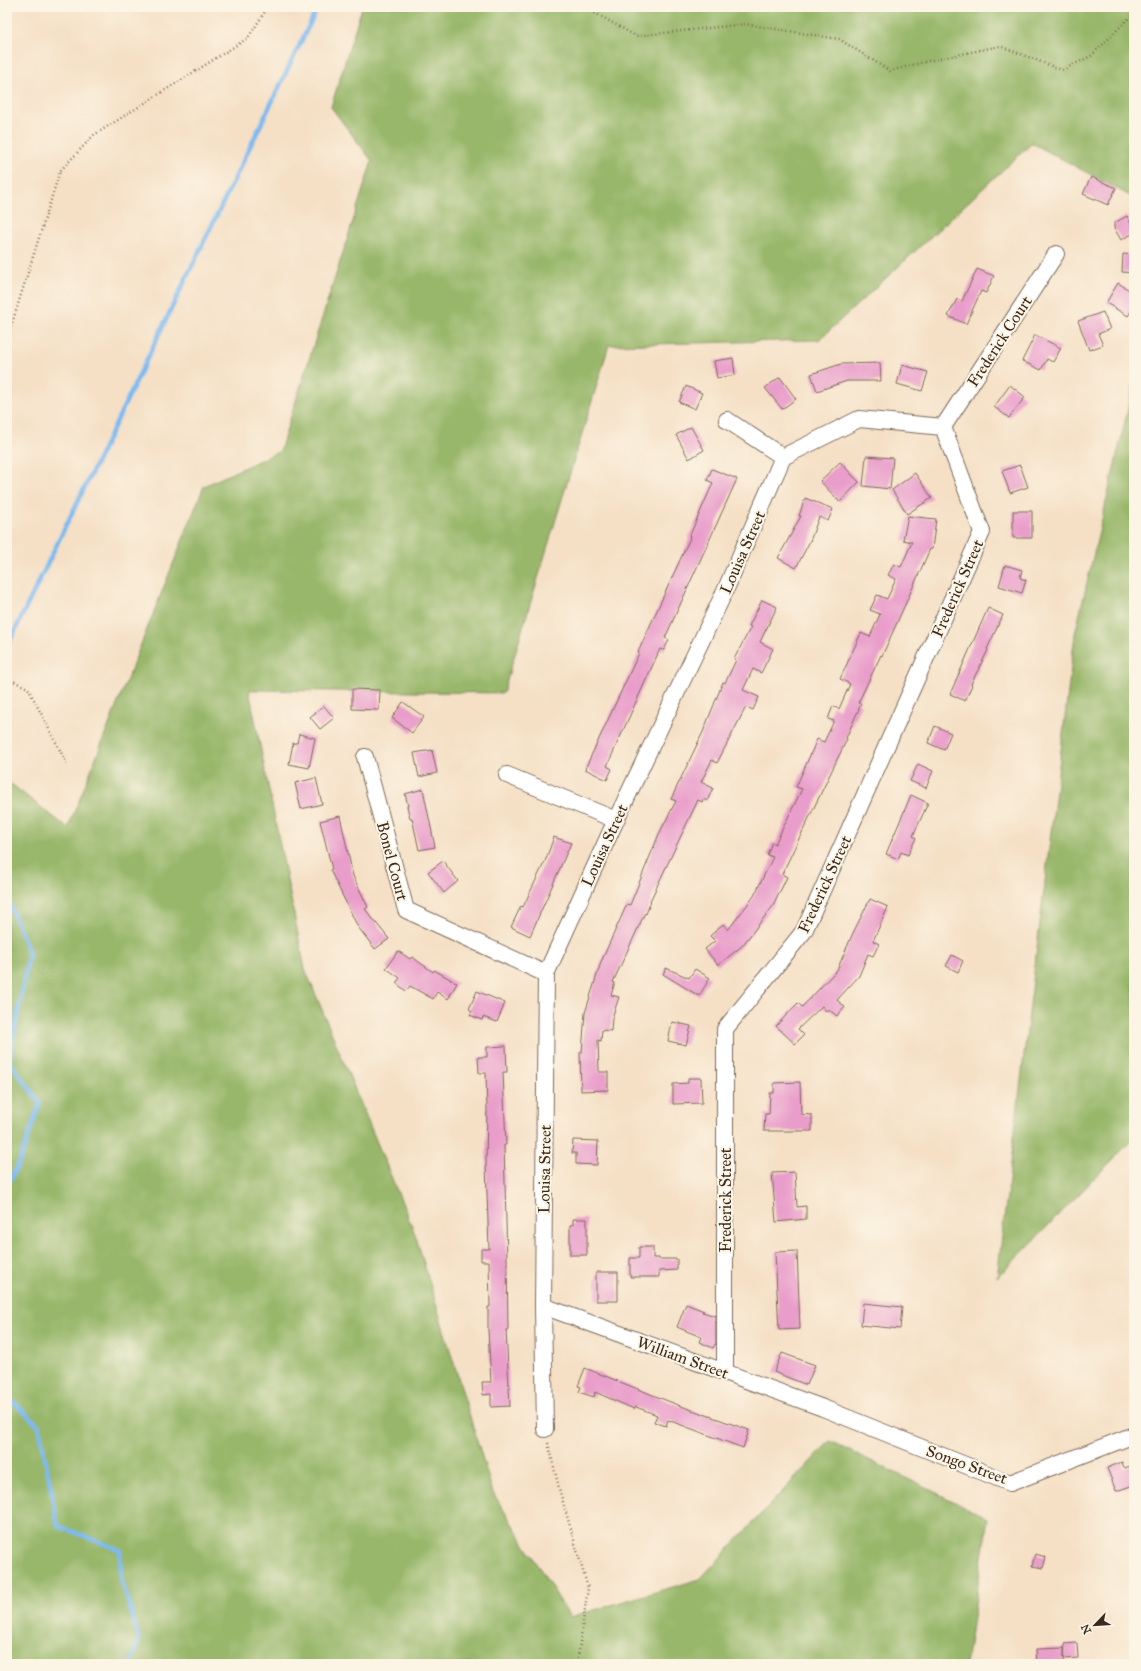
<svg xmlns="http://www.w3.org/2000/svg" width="1141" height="1671" viewBox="0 0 1141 1671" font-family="'IM FELL Great Primer',serif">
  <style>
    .forest { fill: #98b76a; stroke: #6a7044 }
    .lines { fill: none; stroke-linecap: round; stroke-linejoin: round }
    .stream { stroke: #7dbaf0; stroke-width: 4.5 }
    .building { fill: #e99dca }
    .minor-casing { stroke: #7c6a59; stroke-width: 18 }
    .path { stroke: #7c6a59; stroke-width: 2.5; stroke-dasharray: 1 3; stroke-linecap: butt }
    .minor { stroke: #fff; stroke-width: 16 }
    .labels { text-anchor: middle; stroke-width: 4; stroke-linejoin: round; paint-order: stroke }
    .street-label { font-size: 16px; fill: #3b2a1e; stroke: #fcf5e5 }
  </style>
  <rect width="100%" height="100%" fill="#fcf5e5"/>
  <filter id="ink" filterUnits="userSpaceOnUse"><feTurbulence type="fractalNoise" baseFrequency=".025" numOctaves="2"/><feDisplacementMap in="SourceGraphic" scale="8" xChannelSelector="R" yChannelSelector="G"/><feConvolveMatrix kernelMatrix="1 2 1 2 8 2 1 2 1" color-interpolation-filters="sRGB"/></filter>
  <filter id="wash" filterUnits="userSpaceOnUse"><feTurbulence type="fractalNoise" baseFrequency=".012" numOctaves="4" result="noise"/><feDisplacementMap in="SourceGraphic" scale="16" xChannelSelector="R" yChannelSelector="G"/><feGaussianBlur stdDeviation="0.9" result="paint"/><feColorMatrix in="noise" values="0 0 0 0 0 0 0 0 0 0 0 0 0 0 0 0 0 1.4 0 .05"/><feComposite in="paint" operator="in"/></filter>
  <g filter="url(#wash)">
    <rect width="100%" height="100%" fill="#f5e0c6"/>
    <path class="forest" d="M362 7H1134V198L1032 143 819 340 609 345 503 693 249 690 305 969 415 1234 493 1493 570 1617 700 1579 830 1441 988 1518 966 1664H7V781L68 828 204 486 280 451 372 161 331 107Z
      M1134 383V1138L997 1278 1075 634Z"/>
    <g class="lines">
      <path class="stream" d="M7 647 318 7
        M7 897 29 953 9 1061 40 1103 19 1163 7 1186
        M7 1396 39 1426 58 1526 120 1550 121 1578 139 1639 131 1664"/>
    </g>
    <g id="blocks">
      <path class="building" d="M1091 177 1116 188 1108 205 1083 194Z
        M1127 216 1134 230V233L1121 240 1114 228V223Z
        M1123 254 1134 255V273L1122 272Z
        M977 269 994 276 986 293 981 291 966 324 948 316 957 299 962 301Z
        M1118 283 1134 293V307L1128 316 1106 303Z
        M1103 312 1110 329 1098 334 1103 345 1089 350 1078 321Z
        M1035 335 1061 348 1053 362 1047 359 1041 370 1022 361Z
        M733 358 735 375 717 378 714 361Z
        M880 363 881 381H847L817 391 811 374 841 364Z
        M902 365 928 372 922 391 897 384Z
        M780 377 796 399 782 409 765 388Z
        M1010 385 1025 397 1009 418 994 407Z
        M686 386 702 393 695 409 679 402Z
        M691 427 704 450 689 459 676 435Z
        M866 456 893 458 890 489 863 486Z
        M840 462 859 482 840 502 820 481Z
        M1020 465 1028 487 1010 493 1002 471Z
        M712 469 737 479 665 638 669 640 664 650 660 649 607 766 612 769 607 780 585 769 639 653 638 652 690 538 689 537 713 483 707 480Z
        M915 473 932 498 907 514 892 490Z
        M805 498 833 509 828 521 819 517 810 541 796 568 778 558 801 516H799Z
        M1013 511H1032V538H1013Z
        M908 516 936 519 932 549H930L882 656 881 655 858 703 861 704 846 738 847 739 782 874 787 877 773 906 742 946 718 965 705 949 715 941 710 936 723 924 728 930 754 896 773 857 767 855 772 842 775 844 802 789 796 787 812 751 817 739 824 742 834 721 828 719 833 706 839 709 850 684 840 679 861 633 870 637 880 614 870 610 877 595 887 599 896 579 888 575 894 564 901 567 912 542 903 540Z
        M1005 565 1022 570 1020 578 1026 580 1022 593 999 586Z
        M762 600 777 607 760 642 773 649 761 673 753 669 743 690 759 697 753 710 746 707 717 763 712 760 701 782 713 788 707 801 703 799 702 802 698 800 650 901H651L646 914 645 913 613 982 615 983 611 995 619 997 612 1018 611 1031 602 1030 601 1041 598 1040 599 1072H608V1090L581 1091 580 1052H582L585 1013 601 962 627 904 630 905 659 834 676 801 671 799 703 732 723 682 725 683 736 660 734 659 751 627 749 626Z
        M988 608 1003 615 987 649 988 650 971 684 972 685 965 701 950 694Z
        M352 689 380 690 379 710 352 709Z
        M403 702 424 717 412 733 392 718Z
        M324 706 334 718 320 729 310 717Z
        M935 726 951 733 944 750 928 743Z
        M299 734 315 738 309 768 289 764 293 743H297Z
        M432 750 437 773 419 777 414 753Z
        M918 764 933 771 926 788 910 781Z
        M316 778 322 804 301 809 295 783Z
        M423 789 435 847 419 850 412 818H410L407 806H408L405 794Z
        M911 795 928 803 913 836 916 838 908 855 901 852 898 859 886 854Z
        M340 816 353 876 368 907 365 909 389 939 375 949 358 927 330 870 332 869 320 821Z
        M554 837 571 843 530 936 511 927 521 906 523 907 546 859Z
        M443 861 458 881 444 893 428 872Z
        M870 899 888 907 873 941 879 944 873 956 868 954 859 976 837 1000 845 1007 837 1016 828 1009 826 1011 822 1006 798 1029 804 1035 795 1044 776 1026 798 1003 802 1007 837 970 853 933Z
        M398 951 410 959 412 957 433 972 434 970 457 983 448 999 437 992 433 999 410 986 406 991 396 983 400 978 386 968Z
        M952 955 963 961 958 972 946 966Z
        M666 968 689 978 695 969 710 978 699 996 663 974Z
        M477 991 505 1003 497 1022 483 1017 482 1020 470 1015 472 1011 469 1009Z
        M672 1022 691 1026 686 1045 668 1041Z
        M506 1046 507 1072H503L506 1145H504L507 1260 508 1330H506L510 1406 491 1407V1394L483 1395 482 1382H491L488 1330V1307H490L489 1261H481V1249H489L486 1165 487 1110 486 1073H479L478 1057H487V1047Z
        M688 1078H701L702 1103 673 1104V1084L688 1083Z
        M800 1082 801 1114 812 1115V1131H764L765 1114H769L770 1093H774V1083Z
        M573 1140 598 1141 597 1165 576 1164V1153H572Z
        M795 1172 797 1207 806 1206V1219L776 1222 772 1173Z
        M573 1219H587V1255H570V1225H573Z
        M639 1247H653V1258H659V1259H677V1270L659 1271V1277H630V1258H639Z
        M797 1251 800 1329 779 1330 775 1252Z
        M596 1272H618V1301H596Z
        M863 1303 902 1307 900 1329 861 1325Z
        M686 1304 704 1311 702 1312 716 1316 714 1321 716 1322V1343L713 1348 699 1342 701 1337 677 1327Z
        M782 1353 815 1365 807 1385 774 1372Z
        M585 1368 678 1405 749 1430 743 1448 668 1420 666 1426 654 1422 657 1415 636 1407 634 1409 595 1392 594 1397 579 1392 581 1387 578 1386Z
        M1122 1462 1124 1468 1131 1466 1134 1476V1485L1116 1491 1107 1468Z
        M1035 1554 1046 1557 1043 1568 1032 1566Z
        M1077 1643 1078 1658 1064 1659 1065 1664H1037L1036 1649 1064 1648V1658L1065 1644Z"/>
    </g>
  </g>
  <g filter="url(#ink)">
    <use href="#blocks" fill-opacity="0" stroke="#7c6a59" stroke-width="1"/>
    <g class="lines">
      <g class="minor-casing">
        <path id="minor" d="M727 420 783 457
          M943 427 1056 254
          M365 757 406 910 546 974
          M507 775 616 820
          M543 1306 823 1408 1010 1483 1134 1435
          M725 1373V1029L804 931 982 532 943 427
          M545 1429 543 1306 546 974 616 820 725 591 783 457 859 419 943 427"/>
      </g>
      <path class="path" d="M584 7 636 36 745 24 839 39 890 71 928 61 1000 46 1062 70 1091 56 1134 13
        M7 342 9 333 60 171 94 135 248 38 268 7
        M7 678 28 688 68 766
        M548 1443 560 1492 588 1588 577 1664"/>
      <use href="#minor" class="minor"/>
    </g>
  </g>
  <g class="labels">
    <g class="street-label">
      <text transform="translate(999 341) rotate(-57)" y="6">Frederick Court</text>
      <text transform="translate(742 552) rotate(-66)" y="6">Louisa Street</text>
      <text transform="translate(957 588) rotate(-66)" y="6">Frederick Street</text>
      <text transform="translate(604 845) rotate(-65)" y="6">Louisa Street</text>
      <text transform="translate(393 861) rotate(75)" y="6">Bonel Court</text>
      <text transform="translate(824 884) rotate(-65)" y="6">Frederick Street</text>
      <text transform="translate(544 1169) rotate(-89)" y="6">Louisa Street</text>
      <text transform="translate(725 1200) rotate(-90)" y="6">Frederick Street</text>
      <text transform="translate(683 1357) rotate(20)" y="6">William Street</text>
      <text transform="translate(967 1464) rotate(20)" y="6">Songo Street</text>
    </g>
  </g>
  <rect width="1141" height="1671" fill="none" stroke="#fcf5e5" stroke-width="24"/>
  <g transform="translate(1095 1625) rotate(245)" stroke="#fcf5e5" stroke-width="3" paint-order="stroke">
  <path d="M0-3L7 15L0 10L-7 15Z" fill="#3b2a1e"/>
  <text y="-6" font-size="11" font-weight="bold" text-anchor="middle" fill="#3b2a1e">N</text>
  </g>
</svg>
